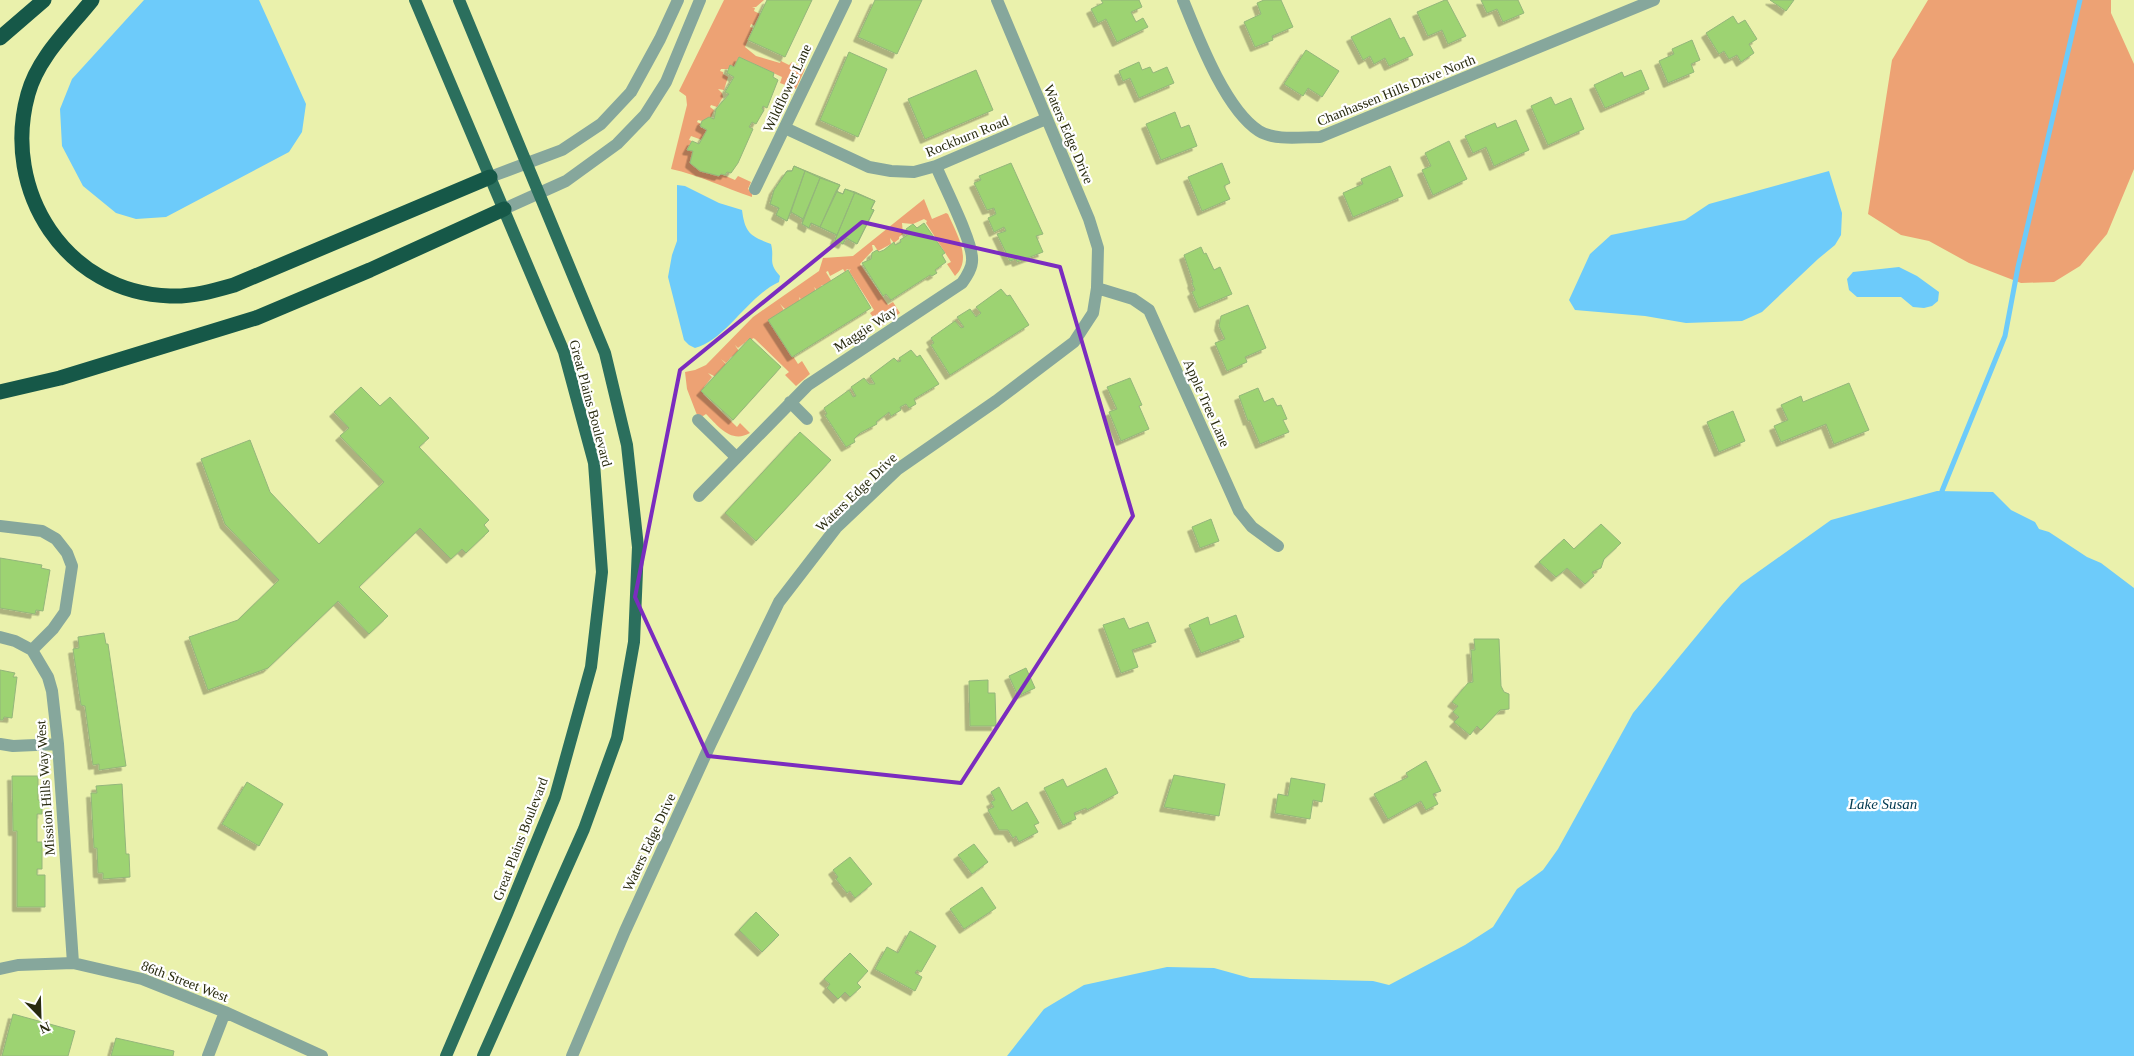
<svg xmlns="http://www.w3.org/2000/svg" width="2134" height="1056" viewBox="0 0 2134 1056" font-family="Georgia,serif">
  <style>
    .green { fill: #eda274 }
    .water { fill: #6dcbfa }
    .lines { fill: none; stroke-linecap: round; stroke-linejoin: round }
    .stream { stroke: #6dcbfa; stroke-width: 5 }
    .building { fill: #9dd372; stroke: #94b67b; filter: url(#shadow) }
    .minor { stroke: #86a79c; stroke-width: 12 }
    .primary { stroke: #2b6f5d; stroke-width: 12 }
    .motorway { stroke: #165848; stroke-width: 15 }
    .marked { fill: none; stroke: #7b2cbf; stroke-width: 4; stroke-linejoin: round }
    .labels { text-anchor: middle; stroke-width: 4.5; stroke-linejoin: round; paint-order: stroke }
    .street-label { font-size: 14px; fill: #292b0f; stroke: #fff }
    .water-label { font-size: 15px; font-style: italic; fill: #00384f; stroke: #fff }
  </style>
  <defs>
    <filter id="shadow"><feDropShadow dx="-4.5" dy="4.5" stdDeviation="0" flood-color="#0004"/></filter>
  </defs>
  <rect width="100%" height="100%" fill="#eaf1ac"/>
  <path class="green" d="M724 0H764L756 7H752L755 8 754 11 760 14 755 26 751 24 750 27 753 28 745 47 756 56 780 63 781 61 789 65 792 62 805 69 796 89 780 83 782 77 739 57 734 67 731 65 729 69H721L720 71 723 72V74L728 77 724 90 718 89 722 93 723 97 717 107 711 105 710 107 714 110 711 117 702 121 698 120 697 122 701 124 700 127 707 130 702 140 691 136 689 140 692 141 687 149 693 151 690 163 700 171 719 176 721 174 735 180 738 176 751 182 748 189 752 192V197C725 188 699 175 671 169L687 105 686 96 679 91Z
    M1928 0H2111V13L2134 64V169L2107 234 2080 266 2054 282 2021 283 1969 263 1929 241 1901 235 1868 214 1892 60Z
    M924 199 932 219 946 213 948 214C956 233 973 259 955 276L947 264 951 262 926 223 927 221 924 219 913 224 902 223 903 234 899 237V239L894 243 890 238 891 244 878 251 874 245H872L873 250 860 264 888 305 893 302 900 313 880 327 870 313 874 310 849 271 851 269 849 270 847 269 845 272 843 269 830 276 828 271 826 272 832 282 824 286 822 285 818 291 814 287 817 293 804 303 799 297 800 301 787 311 780 304 784 310 771 322 798 364 802 361 810 374 796 386 785 375 789 372 755 339 753 338 750 342 748 340 738 348 735 345 740 353 731 357 726 363 721 359 728 366 716 377 708 373 712 377 704 387 707 389 703 394 737 427 740 423 750 433C731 444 718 426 706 414L703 416 697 415 687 389 685 372 695 370 706 365 753 317 819 271 823 258 853 256Z"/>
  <path class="water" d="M144 0H259L306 104 302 132 289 152 166 217 136 219 116 213 83 186 62 146 60 109 72 79Z
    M1829 171 1842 213 1841 235 1835 245 1818 259 1762 312 1742 321 1686 323 1645 316 1575 310 1569 300 1590 254 1611 235 1685 220 1709 204Z
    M677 185 685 186 719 203 742 210C745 233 750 236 771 244 775 259 767 262 780 276L779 282C748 296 725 341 695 348L689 345 684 340 668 277 672 255 677 241Z
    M1899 267 1917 276 1939 292 1938 301 1932 306 1924 308 1913 307 1901 297H1857L1849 290 1847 279 1853 272Z
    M1937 491 1993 492 2011 510 2035 522 2039 529 2049 532 2087 557 2101 563 2134 588V1056H1007L1044 1009 1084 985 1167 967 1214 968 1250 978 1373 981 1389 985 1465 945 1493 927 1517 889 1543 870 1558 849 1633 713 1722 605 1741 584 1831 520Z"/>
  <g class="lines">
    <path class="stream" d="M1942 497V491L2005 336 2018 267 2080 0"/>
  </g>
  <path class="building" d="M767 0H812L785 57 748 40Z
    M875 0H922L897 54 858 37Z
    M1101 0H1139L1142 7 1131 12 1136 22 1143 18 1148 27 1117 42 1106 19 1098 23 1091 9 1103 3Z
    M1264 0H1281L1293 27 1272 36 1273 40 1255 47 1244 22 1261 14 1257 3Z
    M1445 0H1447L1466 36 1448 44 1442 30 1428 36 1417 12Z
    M1481 0H1518L1524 13 1503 22 1497 9 1487 13Z
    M1770 0H1794L1786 11Z
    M1733 16 1738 24 1745 20 1757 39 1749 44 1754 53 1741 62 1737 55 1729 59 1724 51 1719 54 1706 33Z
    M1390 18 1400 39 1404 37 1413 55 1389 66 1385 58 1374 64 1370 56 1363 60 1351 37Z
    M1692 40 1700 60 1691 64 1694 72 1668 83 1659 61 1674 54 1672 49Z
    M1306 50 1339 71 1322 97 1308 88 1303 96 1284 84Z
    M849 52 887 69 858 137 820 120Z
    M739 57 774 73 773 77 778 80 767 108 763 106 762 109 764 110 756 124 752 122 749 127 753 129 738 163 731 173 727 172 725 175 721 174 719 176 700 171 690 163 693 151 687 150 692 141 699 144 707 130 700 126 702 121 709 117 714 119 716 109 729 94 725 92 734 77 727 73 730 65 734 67Z
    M1139 62 1142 70 1150 67 1153 73 1167 67 1174 83 1139 98 1130 78 1123 81 1119 71Z
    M976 70 993 110 925 139 908 99Z
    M1641 70 1649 89 1605 108 1594 85 1622 72 1624 77Z
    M1551 97 1555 105 1571 98 1584 129 1548 145 1531 106Z
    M1175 112 1181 128 1189 125 1197 146 1161 160 1146 124Z
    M1516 120 1529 150 1494 166 1486 147 1473 153 1465 136 1495 123 1497 128Z
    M1449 141 1467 179 1433 195 1422 170 1431 166 1425 153Z
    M1011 163 1043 234 1036 236 1043 252 1017 262 1016 259 1010 261 997 234 1006 231 1004 227 994 232 988 218 996 214 994 208 987 210 974 183 981 180 979 176Z
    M1222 163 1230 183 1224 186 1230 199 1202 211 1188 177Z
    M794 166 840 185 836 191 840 193 843 194 845 189 875 201 871 209 874 210 857 244 846 238 843 244 835 240 837 235 811 223 809 228 802 224 803 219 791 212 787 221 776 215 779 208 770 204 774 190 787 171H792Z
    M794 166 805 171 787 221 776 215 779 208 770 204 774 190 787 171H792Z
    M1390 166 1403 196 1353 217 1343 193 1363 184 1361 179Z
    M805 171 820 178 803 219 791 212Z
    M820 178 840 185 820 227 811 223 809 228 802 224Z
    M845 189 855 192 837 235 820 227 836 191 843 194Z
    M855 192 875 201 871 209 874 210 857 244 846 238 843 244 835 240Z
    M924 223 945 253 942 255 946 262 935 270 937 273 932 276 930 275 891 300 886 294 883 296 862 263 871 259 872 253 877 250 879 252 884 250 894 242 895 245 901 242 900 240 909 234 906 229 913 224 917 228Z
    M1201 247 1204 254 1206 253 1214 270 1220 267 1232 294 1199 308 1192 292 1195 290 1192 283 1193 282 1184 255Z
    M848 270 871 308 792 357 768 320Z
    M1001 289 1007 296 1010 295 1029 325 950 375 931 345 934 343 931 338 955 321 961 328 964 327 957 317 970 309 976 317 981 313 976 307Z
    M1248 305 1266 348 1245 357 1247 362 1227 371 1215 343 1225 339 1219 326 1221 316Z
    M750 338 781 367 733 420 701 391Z
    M911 350 917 357 920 355 939 384 914 399 916 404 909 408 906 404 900 407 901 410 891 416 889 412 876 422 877 424 860 433 854 439 855 442 846 447 825 415 827 414 824 408 849 390 853 397 856 396 851 387 864 378 869 384H875L870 376 894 358 898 362 901 361 899 358Z
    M1130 378 1142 405 1139 406 1149 429 1121 441 1109 412 1117 409 1107 387Z
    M1849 383 1869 430 1834 444 1826 424 1781 442 1774 426 1788 420 1781 405 1801 396 1803 402Z
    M361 387 380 406 390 397 429 438 419 447 489 520 484 525 489 531 466 553 462 549 451 559 420 528 359 587 388 616 369 634 338 601 268 668 208 690 189 637 238 620 279 580 225 524 201 459 250 440 270 492 319 544 384 482 340 436 349 428 334 412Z
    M1258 388 1264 402 1273 398 1277 406 1281 405 1287 419 1283 420 1289 432 1260 444 1250 420 1248 421 1239 396Z
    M1733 411 1745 441 1719 452 1707 422Z
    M800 432 831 460 756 541 725 513Z
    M1211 519 1219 541 1200 548 1192 527Z
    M1601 524 1621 543 1604 559 1601 568 1592 572 1594 576 1585 584 1567 568 1556 577 1539 562 1564 539 1574 549Z
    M0 558 42 565 41 568 50 570 43 611 36 610 35 614 0 608Z
    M1236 615 1244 637 1201 653 1189 625 1208 617 1210 625Z
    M1124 618 1129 629 1148 622 1156 642 1132 650 1138 667 1121 673 1103 625Z
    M104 633 106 644H108L126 766 99 770V764L93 765 85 706 81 705 73 649 79 648 78 637Z
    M1474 639H1499L1501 686 1504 692 1509 694V709L1500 710 1481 730 1477 726 1470 735 1454 722 1459 717 1453 712 1458 706 1452 702 1468 683 1473 682 1471 650H1475Z
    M1026 668 1035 688 1018 696 1009 676Z
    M0 670 15 673 13 677H17L12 718 4 717 3 720H0Z
    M988 680V693H995L996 726H970L969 681Z
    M1426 761 1441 791 1433 794 1438 804 1426 810 1421 801 1388 819 1374 794 1408 777 1406 773Z
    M1106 768 1118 793 1087 810 1086 808 1074 813 1076 819 1063 825 1044 788 1063 779 1067 787Z
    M1174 775 1225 784 1219 816 1164 807Z
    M12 776H38V800H42V814H37V842H42V869H37V875H45V907H17V831H13Z
    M1291 778 1325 784 1322 802 1313 800 1310 819 1275 813 1278 794 1288 796Z
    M247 782 283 804 259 846 222 824Z
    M122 784 126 854H129L130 877 103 879V873H98L97 848H94L91 793H97L96 786Z
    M999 787 1012 811 1027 802 1039 823 1034 825 1038 832 1019 842 1016 836 1013 838 1008 830H999L988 810 994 807 991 802 995 800 991 792Z
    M974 844 988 862 972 874 958 855Z
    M850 857 872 884 855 898 850 891 847 893 836 879 838 877 833 870Z
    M982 887 996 908 964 929 950 909Z
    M756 912 779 935 762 952 739 930Z
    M910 931 936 946 921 972 917 970 915 973 922 977 915 991 875 969 887 947 898 953Z
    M850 953 868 971 857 983 861 987 850 997 845 992 838 999 827 988 830 984 824 979Z
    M13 1014 75 1031 68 1056H2Z
    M116 1038 174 1051 173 1056H111Z"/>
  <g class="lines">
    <path class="minor" d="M1183 0C1198 37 1225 109 1259 131 1275 141 1301 137 1320 137L1654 0
      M785 128 869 167 891 171 914 172 936 166 1046 119
      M490 177 562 150 601 124 631 92 660 39 678 0
      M755 189 846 0
      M504 209 566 181 617 144 645 115 666 82 700 0
      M1097 288 1133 299 1149 310 1239 511 1252 527 1278 546
      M790 402 807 419
      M698 420 736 457
      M699 496 808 385 962 283C967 276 973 267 972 258 972 240 944 186 936 166
      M0 526 42 531 56 539 67 553 72 566 65 612 53 629 32 650
      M0 637 15 641 32 650 48 677 52 691 58 744 73 963
      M0 744 13 746 58 744
      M0 969 18 965 73 963 142 979 225 1012 322 1056
      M208 1056 225 1012
      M572 1056 625 931 711 743 779 602 836 528 898 469 996 401 1074 342 1093 313 1097 288 1098 248 1089 219 997 0"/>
    <path class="primary" d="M415 0 564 352 594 463 602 572 591 667 555 797 507 914 446 1056
      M459 0 605 353 627 445 638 547 634 642 617 738 584 829 483 1056"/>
    <path class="motorway" d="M92 0C69 29 38 57 28 94 1 191 66 293 170 296 192 297 213 291 234 285L490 177
      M0 38 44 0
      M0 392 60 378 256 318 370 270 504 209"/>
  </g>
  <path class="marked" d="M862 222 1060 267 1133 516 961 783 708 756 635 597 680 370Z"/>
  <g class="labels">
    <g class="street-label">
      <text transform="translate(787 88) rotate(-65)" y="5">Wildflower Lane</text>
      <text transform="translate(1396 90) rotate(-22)" y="5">Chanhassen Hills Drive North</text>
      <text transform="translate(1069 134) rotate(67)" y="5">Waters Edge Drive</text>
      <text transform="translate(967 136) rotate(-22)" y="5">Rockburn Road</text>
      <text transform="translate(865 329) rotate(-33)" y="5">Maggie Way</text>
      <text transform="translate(591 403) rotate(75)" y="5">Great Plains Boulevard</text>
      <text transform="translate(1207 403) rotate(66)" y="5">Apple Tree Lane</text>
      <text transform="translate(856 492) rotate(-44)" y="5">Waters Edge Drive</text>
      <text transform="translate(45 788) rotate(-94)" y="5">Mission Hills Way West</text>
      <text transform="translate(520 839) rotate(-69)" y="5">Great Plains Boulevard</text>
      <text transform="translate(649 842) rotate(-65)" y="5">Waters Edge Drive</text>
      <text transform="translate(185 981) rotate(21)" y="5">86th Street West</text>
    </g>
    <g class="water-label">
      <text x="1883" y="809">Lake Susan</text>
    </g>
  </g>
  <g transform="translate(40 1016) rotate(157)" stroke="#ffffff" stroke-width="4" paint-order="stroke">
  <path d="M0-4L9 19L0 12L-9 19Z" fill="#292b0f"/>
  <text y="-8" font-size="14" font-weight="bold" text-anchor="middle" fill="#292b0f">N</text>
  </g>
</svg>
